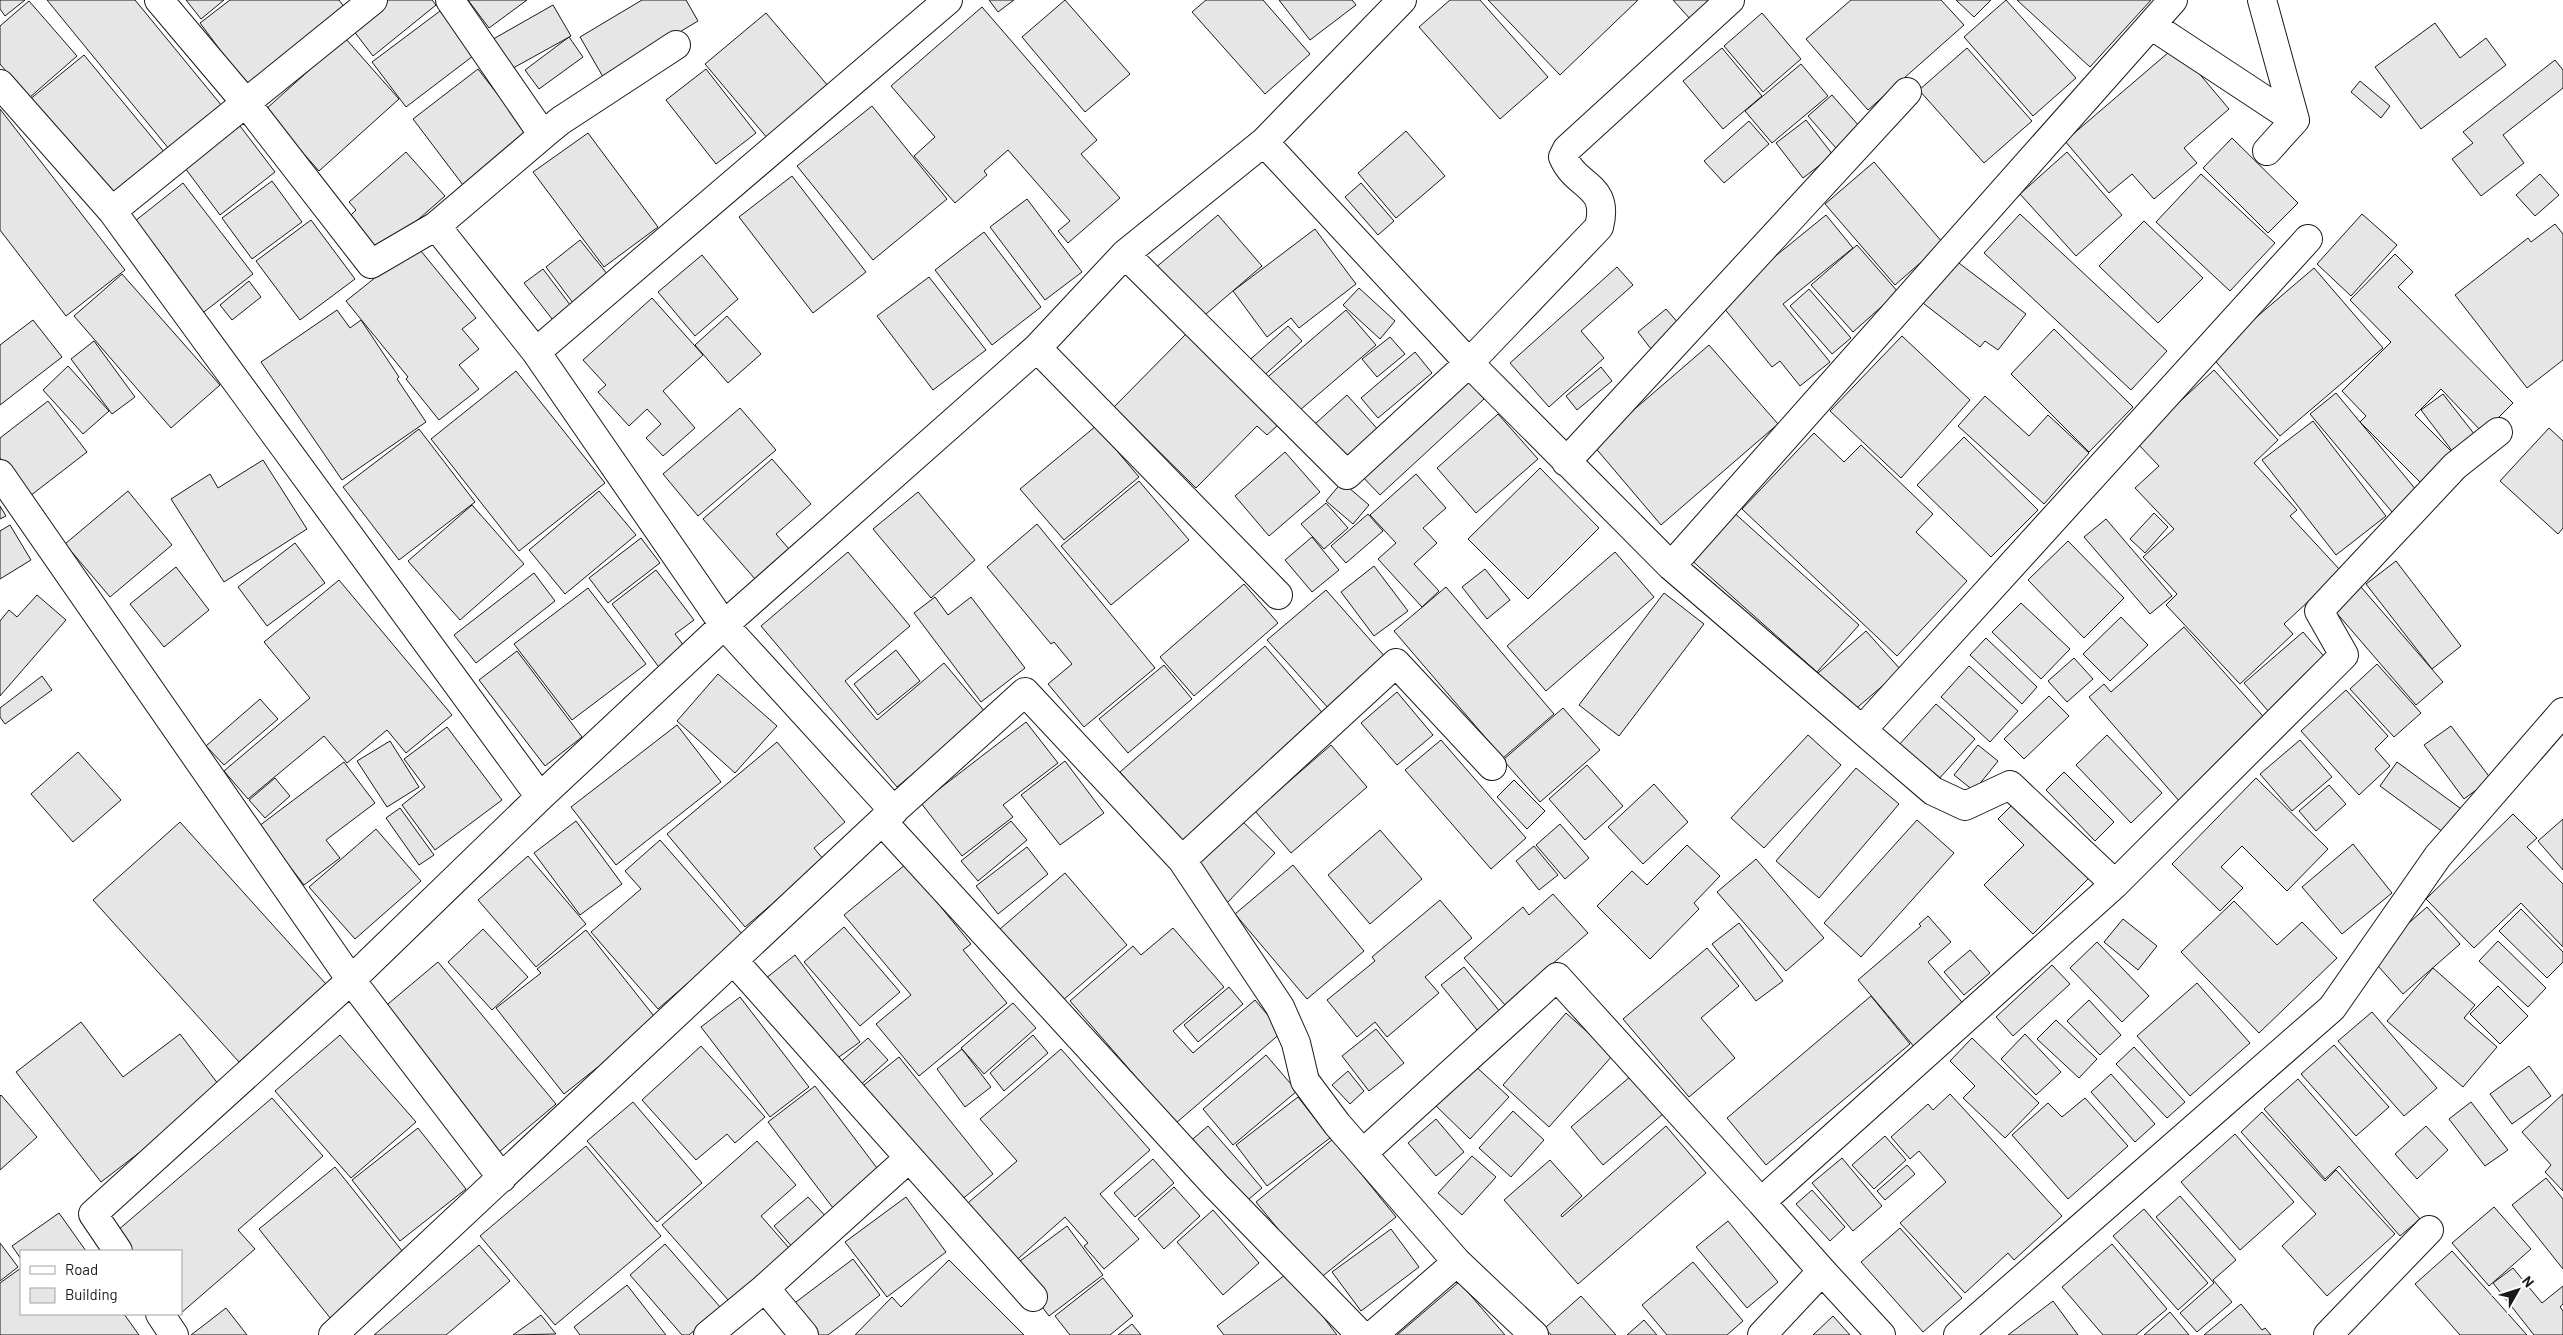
<svg xmlns="http://www.w3.org/2000/svg" width="2563" height="1335" viewBox="0 0 2563 1335" font-family="Barlow,sans-serif">
  <style>
    .building { fill: #e6e6e6; stroke: #1a1a1a }
    .lines { fill: none; stroke-linecap: round; stroke-linejoin: round }
    .minor-casing { stroke: #1a1a1a; stroke-width: 30 }
    .minor { stroke: #fff; stroke-width: 28 }
  </style>
  <rect width="100%" height="100%" fill="#fff"/>
  <path class="building" d="M0 0H25L5 16 0 9Z
    M47 0H135L222 106 169 149Z
    M186 0H224L201 19Z
    M230 0H339L348 12 248 87 200 23Z
    M380 0H432L436 5 373 56 353 30Z
    M468 0H527L489 28Z
    M642 0H686L698 21 633 60 606 82 580 37Z
    M989 0H1014L998 12Z
    M1065 0 1130 74 1085 112 1022 37Z
    M1206 0H1263L1310 54 1265 94 1192 12Z
    M1279 0H1352L1356 5 1310 40Z
    M1450 0H1480L1548 77 1500 119 1419 27Z
    M1488 0H1638L1560 75Z
    M1673 0H1713L1691 20Z
    M1851 0H1941L1964 25 1868 110 1806 39Z
    M1956 0H1991L1974 17Z
    M2006 0 2076 78 2033 116 1964 37Z
    M2017 0H2151L2090 67Z
    M29 1 77 56 29 98 0 64V26Z
    M553 5 571 36 506 72 488 42Z
    M982 7 1097 140 1081 154 1120 198 1068 243 1058 231 1070 221 1008 150 984 171 987 175 955 203 914 156 935 137 891 86Z
    M440 11 473 56 406 107 372 62Z
    M766 13 829 87 768 139 705 64Z
    M1762 13 1801 59 1763 92 1724 46Z
    M2435 23 2460 58 2486 38 2506 65 2421 129 2375 67Z
    M569 37 583 57 539 89 525 70Z
    M345 38 399 99 319 171 265 110Z
    M2176 46 2229 109 2184 148 2197 163 2154 199 2132 174 2109 193 2065 141Z
    M1722 48 1762 96 1723 129 1683 81Z
    M1967 48 2032 121 1984 163 1919 90Z
    M84 55 165 153 110 198 29 100Z
    M2555 60 2563 70V88L2503 135 2524 163 2481 196 2452 159 2473 143 2463 132Z
    M1801 64 1828 96 1772 143 1745 111Z
    M478 69 532 139 466 189 413 119Z
    M706 69 756 133 716 164 666 100Z
    M2360 81 2390 106 2381 118 2351 92Z
    M1832 95 1866 134 1842 155 1808 116Z
    M872 106 947 199 873 260 797 166Z
    M0 109 125 270 66 316 0 230Z
    M1806 120 1833 155 1803 178 1776 143Z
    M1749 121 1769 144 1724 183 1704 161Z
    M240 126 275 172 220 215 185 168Z
    M1406 131 1445 176 1396 218 1358 173Z
    M588 133 658 227 604 267 533 172Z
    M2232 138 2298 203 2268 233 2203 168Z
    M406 152 445 196 380 253 348 218 356 210 349 202Z
    M2067 152 2122 215 2076 256 2020 194Z
    M1874 162 1943 243 1895 285 1825 204Z
    M2201 174 2275 243 2230 291 2156 222Z
    M2540 174 2559 195 2535 216 2516 195Z
    M792 176 866 272 813 313 739 217Z
    M272 181 302 222 252 259 222 218Z
    M183 183 253 274 200 315 130 225Z
    M1361 183 1394 221 1378 235 1345 197Z
    M1027 199 1082 272 1045 300 990 227Z
    M2020 214 2167 351 2131 390 1984 253Z
    M2362 214 2397 245 2351 296 2317 264Z
    M1218 215 1262 266 1199 320 1154 269Z
    M1826 215 1853 248 1783 304 1830 362 1800 386 1780 361 1772 367 1719 302Z
    M311 220 355 279 300 320 256 261Z
    M2144 221 2203 278 2158 323 2099 266Z
    M2555 224 2563 234V360L2527 388 2455 295 2528 238 2531 242Z
    M1315 229 1356 284 1299 328 1291 318 1267 337 1233 291Z
    M984 232 1041 307 992 345 935 270Z
    M580 240 608 275 573 303 546 267Z
    M416 245 476 318 462 329 479 349 459 365 479 389 439 420 406 379 408 377 346 301Z
    M1857 245 1898 292 1853 332 1811 285Z
    M2395 254 2413 272 2398 287 2513 403 2483 433 2441 389 2415 415 2453 453 2422 484 2360 422 2366 416 2342 391 2391 342 2350 300Z
    M702 255 738 299 695 336 658 292Z
    M1951 257 2026 314 1998 350 1985 341 1980 347 1919 300Z
    M1617 267 1633 285 1581 331 1604 358 1549 407 1510 363Z
    M2314 268 2383 348 2280 436 2211 356Z
    M543 269 574 310 556 324 524 283Z
    M122 274 220 385 171 428 74 316Z
    M929 277 986 350 933 390 877 316Z
    M249 281 261 297 232 320 220 305Z
    M1359 288 1395 321 1380 339 1343 305Z
    M1809 289 1851 338 1832 354 1790 306Z
    M652 298 703 355 663 391 695 428 663 456 646 438 661 424 647 409 629 426 598 392 606 385 583 360Z
    M1666 309 1680 325 1651 349 1638 332Z
    M337 310 350 328 361 320 399 377 397 379 426 422 342 480 261 362Z
    M1346 310 1376 345 1293 416 1263 381Z
    M727 316 761 354 728 383 695 345Z
    M33 320 62 357 0 405V345Z
    M1288 326 1302 341 1258 381 1244 365Z
    M2054 329 2133 407 2089 452 2011 374Z
    M1186 334 1278 425 1267 435 1257 426 1196 488 1114 407Z
    M1902 336 1970 400 1901 478 1830 411Z
    M1390 337 1405 354 1377 377 1362 359Z
    M94 341 135 397 112 414 71 359Z
    M1709 345 1778 424 1661 525 1593 445Z
    M1415 352 1432 373 1378 418 1361 398Z
    M68 366 109 411 83 434 43 390Z
    M1601 367 1612 381 1577 410 1566 396Z
    M2214 370 2278 440 2254 463 2297 510 2290 516 2341 571 2284 624 2293 634 2240 684 2166 605 2177 594 2143 557 2174 529 2135 488 2159 466 2136 442Z
    M516 371 605 483 519 551 431 439Z
    M1463 376 1484 399 1380 495 1359 473Z
    M2336 393 2417 491 2392 512 2310 414Z
    M2443 394 2475 435 2453 452 2421 410Z
    M1347 395 1382 434 1350 462 1315 424Z
    M1985 396 2029 436 2048 415 2089 453 2044 504 1958 426Z
    M48 401 87 452 30 496 0 458V438Z
    M740 408 776 450 698 516 663 474Z
    M1498 414 1538 459 1476 513 1437 468Z
    M2313 421 2386 516 2336 555 2262 460Z
    M1096 426 1139 477 1064 540 1020 489Z
    M2549 428 2563 441V528L2558 534 2500 481Z
    M419 429 475 502 399 560 343 487Z
    M1814 433 1844 462 1861 445 1933 514 1916 532 1967 581 1897 656 1742 509Z
    M1964 437 2038 510 1991 557 1917 485Z
    M1285 452 1320 492 1269 536 1235 496Z
    M772 459 811 504 776 534 789 549 755 579 703 519Z
    M263 460 307 529 224 582 171 499 210 474 218 488Z
    M1540 468 1599 528 1528 599 1468 539Z
    M1416 474 1446 508 1423 528 1437 543 1414 564 1439 591 1422 607 1378 559 1396 543 1370 515Z
    M1139 481 1189 540 1111 605 1061 546Z
    M1342 482 1369 505 1353 524 1326 501Z
    M128 491 172 545 110 597 65 544Z
    M599 491 636 535 565 594 529 550Z
    M918 492 975 560 931 598 873 529Z
    M1326 503 1348 528 1324 549 1301 524Z
    M472 505 524 564 460 620 408 561Z
    M0 506 6 516 0 519Z
    M1731 510 1859 625 1817 672 1689 558Z
    M2154 513 2168 527 2145 553 2130 539Z
    M1368 514 1383 531 1346 563 1331 546Z
    M2106 519 2172 596 2150 614 2084 537Z
    M1037 524 1155 668 1084 727 1048 684 1072 664 1054 642 1051 644 987 567Z
    M10 525 31 560 0 579V531Z
    M1312 537 1339 570 1312 592 1285 560Z
    M641 538 660 563 608 603 589 578Z
    M2068 541 2124 598 2084 638 2028 580Z
    M295 543 325 583 267 626 238 587Z
    M848 552 910 626 845 681 877 720 944 663 986 713 897 787 761 626Z
    M1615 552 1654 597 1546 691 1507 646Z
    M2396 561 2461 646 2432 669 2366 584Z
    M1374 566 1408 611 1374 636 1341 592Z
    M176 567 209 610 164 647 130 604Z
    M1485 569 1510 600 1487 619 1462 587Z
    M656 570 694 620 675 634 687 650 661 670 612 604Z
    M534 573 555 601 476 663 454 635Z
    M339 580 452 715 406 753 387 730 347 763 324 736 248 799 224 771 310 698 264 642Z
    M1244 584 1278 623 1194 696 1160 657Z
    M1446 587 1554 714 1503 758 1394 631Z
    M2361 587 2443 682 2416 705 2334 610Z
    M588 588 646 664 572 720 514 644Z
    M1326 590 1387 659 1330 710 1267 640Z
    M1664 593 1704 624 1619 736 1579 705Z
    M37 595 66 620 0 696V621L9 610 17 617Z
    M935 597 948 615 971 597 1025 668 981 702 914 613Z
    M2021 603 2070 649 2041 679 1992 632Z
    M2121 617 2148 645 2110 681 2083 654Z
    M2184 627 2269 723 2180 802 2089 697 2104 684 2111 692Z
    M1866 631 1901 670 1852 712 1818 673Z
    M2303 632 2328 661 2269 712 2244 683Z
    M1986 638 2037 687 2022 704 1970 655Z
    M1265 646 1326 717 1182 843 1120 772Z
    M896 650 920 681 878 715 854 684Z
    M517 651 582 737 545 766 479 680Z
    M2074 658 2093 679 2067 702 2048 681Z
    M2377 664 2421 713 2394 737 2350 689Z
    M1164 665 1192 699 1128 753 1099 719Z
    M1969 666 2018 711 1990 742 1941 697Z
    M718 674 777 726 735 773 677 721Z
    M42 676 52 690 5 724 0 717V708Z
    M2346 690 2388 736 2375 749 2390 766 2359 795 2301 731Z
    M1397 692 1433 735 1397 765 1361 723Z
    M2049 696 2069 716 2024 759 2004 739Z
    M260 699 278 719 224 765 206 746Z
    M1936 704 1975 739 1937 781 1898 746Z
    M1563 708 1600 750 1540 802 1503 760Z
    M1026 722 1058 763 1003 805 1013 817 962 856 921 803Z
    M677 725 721 782 616 865 571 807Z
    M2451 726 2491 779 2464 799 2424 745Z
    M447 727 502 800 435 850 402 805 425 787 404 759Z
    M1808 735 1841 765 1764 848 1731 818Z
    M2107 735 2162 793 2131 823 2076 765Z
    M1441 740 1526 838 1491 869 1405 770Z
    M2300 740 2332 777 2292 811 2260 774Z
    M390 741 419 787 387 807 357 761Z
    M777 742 845 822 814 848 824 860 745 927 667 834Z
    M1331 745 1367 787 1291 853 1255 811Z
    M1978 745 1998 761 1974 791 1954 775Z
    M78 752 121 800 73 842 31 794Z
    M1065 761 1104 813 1060 845 1021 795Z
    M344 762 375 803 326 840 340 858 304 885 259 826Z
    M2397 762 2464 811 2447 835 2380 786Z
    M1587 765 1623 806 1585 840 1549 799Z
    M1856 768 1899 804 1819 898 1776 861Z
    M2064 772 2114 822 2095 841 2046 790Z
    M275 778 290 796 265 818 249 800Z
    M2256 778 2328 849 2287 891 2242 846 2221 867 2243 888 2220 911 2172 864Z
    M1514 780 1545 811 1527 829 1497 797Z
    M1654 784 1688 822 1643 864 1608 827Z
    M2329 785 2346 804 2316 831 2299 811Z
    M2016 801 2091 876 2033 934 1984 885 2024 845 1998 819Z
    M400 808 434 855 419 865 386 818Z
    M2513 814 2537 838 2527 847 2563 884V947L2521 903 2474 948 2426 899Z
    M1240 819 1275 853 1227 903 1192 869Z
    M2563 819V870L2538 841Z
    M1917 820 1954 853 1861 957 1824 923Z
    M576 821 622 884 580 915 534 853Z
    M1011 821 1027 840 978 881 961 861Z
    M180 822 326 984 239 1062 93 900Z
    M1560 824 1589 858 1565 879 1536 845Z
    M376 829 421 881 355 939 309 887Z
    M1380 830 1422 879 1370 924 1328 875Z
    M660 840 743 935 658 1009 591 932 641 889 625 871Z
    M2353 844 2392 893 2342 934 2302 887Z
    M1687 845 1720 876 1694 903 1699 909 1650 959 1597 906 1632 871 1647 885Z
    M1534 846 1558 875 1539 890 1516 861Z
    M1027 847 1048 874 998 914 976 886Z
    M528 856 586 924 536 967 478 900Z
    M1756 859 1824 938 1786 971 1717 892Z
    M906 864 971 944 963 950 1007 1003 919 1076 876 1024 911 995 844 915Z
    M1293 865 1364 951 1307 999 1235 914Z
    M1065 873 1127 945 1062 1001 1000 929Z
    M1553 894 1588 933 1505 1005 1464 958 1523 907 1529 915Z
    M1440 900 1472 938 1425 977 1439 993 1387 1037 1375 1022 1357 1037 1327 1000 1375 961 1372 957Z
    M2234 901 2277 945 2302 922 2337 958 2259 1033 2181 952Z
    M2427 907 2460 944 2403 994 2370 957Z
    M2521 909 2563 952V962L2547 978 2499 931Z
    M1928 916 1951 942 1928 962 1966 1007 1916 1049 1858 980 1921 926 1919 924Z
    M2123 919 2157 946 2138 970 2104 942Z
    M1739 923 1783 981 1756 1001 1712 944Z
    M844 927 900 992 860 1026 804 962Z
    M1173 928 1224 987 1173 1031 1193 1053 1255 1000 1282 1032 1176 1123 1070 1001 1133 946 1141 955Z
    M483 929 528 977 492 1010 448 962Z
    M586 930 657 1020 564 1094 496 1008 541 973 537 969Z
    M2498 941 2546 988 2528 1007 2479 961Z
    M2097 942 2149 996 2122 1022 2070 968Z
    M1707 948 1739 986 1701 1018 1735 1058 1689 1097 1623 1019Z
    M1970 950 1990 973 1964 995 1944 972Z
    M795 955 860 1042 829 1064 765 979Z
    M438 962 556 1104 499 1152 382 1009Z
    M2052 965 2070 984 2013 1036 1996 1017Z
    M1464 967 1500 1012 1477 1030 1441 985Z
    M2433 968 2475 1005 2464 1018 2497 1047 2463 1087 2387 1021Z
    M2197 983 2250 1043 2190 1096 2137 1036Z
    M2498 986 2528 1016 2500 1044 2470 1014Z
    M1229 987 1243 1004 1198 1042 1184 1025Z
    M1871 996 1910 1044 1766 1165 1727 1118Z
    M740 997 809 1087 770 1117 701 1027Z
    M2089 1000 2121 1035 2100 1055 2067 1021Z
    M1013 1003 1036 1028 984 1074 961 1048Z
    M2372 1012 2437 1088 2404 1116 2338 1041Z
    M1566 1013 1613 1055 1549 1127 1503 1085Z
    M2056 1020 2097 1059 2079 1078 2037 1039Z
    M81 1022 123 1077 180 1034 222 1089 101 1182 16 1072Z
    M1376 1029 1404 1063 1369 1091 1342 1056Z
    M2025 1034 2061 1072 2036 1095 2001 1059Z
    M340 1035 416 1122 351 1178 275 1091Z
    M1033 1035 1048 1053 1004 1091 990 1073Z
    M868 1038 888 1060 856 1089 836 1066Z
    M1972 1038 2039 1103 2005 1138 1963 1098 1975 1086 1950 1061Z
    M2334 1045 2389 1107 2356 1136 2301 1074Z
    M701 1046 765 1117 735 1143 727 1134 696 1160 642 1100Z
    M2134 1047 2185 1102 2167 1118 2116 1064Z
    M962 1049 991 1087 965 1107 937 1069Z
    M1061 1049 1150 1150 1100 1194 1139 1239 1104 1269 1084 1246 1088 1243 1065 1217 1011 1265 962 1208 1017 1161 980 1119Z
    M1266 1055 1297 1091 1233 1145 1203 1109Z
    M899 1057 993 1174 955 1205 859 1089Z
    M1472 1063 1509 1097 1470 1139 1434 1104Z
    M2529 1066 2551 1096 2512 1124 2490 1094Z
    M1348 1071 1364 1091 1350 1104 1332 1085Z
    M2111 1074 2155 1124 2135 1142 2091 1092Z
    M1631 1076 1663 1114 1603 1165 1571 1127Z
    M2298 1079 2420 1219 2400 1236 2339 1166 2325 1179 2264 1109Z
    M815 1086 883 1176 836 1212 768 1122Z
    M1950 1094 2062 1216 2014 1260 2008 1253 1965 1293 1900 1223 1946 1182 1919 1151 1910 1159 1891 1137 1928 1104 1933 1110Z
    M2563 1094V1191L2545 1172 2551 1165 2522 1132Z
    M1 1095 37 1137 0 1170V1096Z
    M1298 1097 1330 1138 1267 1186 1236 1145Z
    M272 1098 323 1156 238 1230 255 1249 181 1313V1251H122L110 1237Z
    M2085 1098 2128 1146 2068 1199 2012 1135 2048 1103 2062 1117Z
    M633 1102 702 1183 657 1222 587 1141Z
    M2471 1102 2508 1150 2485 1166 2449 1119Z
    M1513 1111 1544 1140 1511 1177 1479 1148Z
    M2262 1112 2325 1181 2336 1170 2395 1234 2327 1296 2282 1246 2316 1214 2241 1132Z
    M1436 1119 1464 1152 1436 1176 1408 1143Z
    M1208 1126 1262 1188 1242 1205 1187 1144Z
    M1666 1126 1706 1173 1578 1284 1504 1200 1550 1160 1582 1196 1561 1215 1562 1217Z
    M2426 1126 2448 1150 2417 1179 2395 1154Z
    M418 1128 466 1189 400 1241 352 1180Z
    M2235 1134 2294 1202 2240 1250 2181 1182Z
    M1885 1136 1906 1160 1874 1189 1852 1165Z
    M1333 1139 1396 1217 1319 1279 1256 1202Z
    M757 1141 796 1185 761 1216 789 1248 729 1301 662 1225Z
    M586 1146 661 1236 555 1325 480 1236Z
    M1472 1156 1496 1177 1462 1215 1438 1193Z
    M1842 1158 1882 1206 1853 1231 1812 1183Z
    M1153 1159 1174 1183 1135 1217 1114 1193Z
    M1907 1165 1915 1174 1885 1200 1877 1191Z
    M335 1167 407 1257 331 1319 259 1229Z
    M2546 1178 2563 1199V1269L2512 1205Z
    M1174 1187 1200 1216 1164 1249 1138 1219Z
    M1812 1190 1845 1227 1830 1241 1796 1204Z
    M2180 1196 2236 1260 2213 1280 2232 1302 2197 1332 2180 1313 2214 1283 2156 1217Z
    M808 1197 828 1219 794 1249 774 1226Z
    M906 1197 946 1252 887 1297 845 1242Z
    M2494 1207 2531 1249 2489 1286 2452 1243Z
    M2144 1209 2208 1283 2178 1310 2113 1236Z
    M1213 1210 1259 1263 1223 1295 1177 1242Z
    M59 1213 86 1251H21V1259L12 1246Z
    M1728 1221 1778 1282 1747 1308 1696 1247Z
    M1067 1226 1103 1275 1049 1316 1012 1267Z
    M1900 1228 1962 1298 1923 1332 1861 1262Z
    M1391 1229 1419 1267 1361 1311 1332 1272Z
    M0 1243 18 1267 0 1281Z
    M665 1244 721 1308 689 1335H682L630 1275Z
    M2112 1244 2167 1309 2136 1335H2103L2062 1287Z
    M479 1245 510 1281 446 1335H374Z
    M2452 1251 2527 1335H2460L2415 1284Z
    M853 1259 880 1295 828 1335H815L792 1305Z
    M949 1260 1024 1335H855L892 1297 901 1307Z
    M1693 1262 1743 1321 1727 1335H1667L1642 1305Z
    M21 1268V1314H124L139 1335H0V1283Z
    M2513 1268 2542 1303 2563 1286V1304L2560 1307 2563 1311V1335H2534L2493 1283Z
    M1289 1272 1337 1335H1224L1217 1326Z
    M1103 1278 1133 1316 1110 1335H1070L1055 1316Z
    M1459 1282 1505 1335H1397Z
    M627 1285 666 1335H580L574 1327Z
    M1581 1296 1616 1335H1551L1545 1328Z
    M2053 1301 2078 1335H2008Z
    M2241 1304 2262 1330 2265 1328 2271 1335H2204Z
    M226 1308 247 1335H191Z
    M2170 1312 2189 1335H2144Z
    M541 1315 556 1334 513 1335Z
    M1833 1316 1850 1335H1813Z
    M1644 1320 1657 1335H1627Z
    M1132 1324 1141 1335H1118Z"/>
  <g class="lines">
    <g class="minor-casing">
      <path id="minor" d="M159 0 246 103 371 264 436 226
        M373 0 112 211 540 797
        M450 0 543 135 436 226 536 352 724 625 894 811
        M2262 0 2295 120 2267 151
        M2151 25 2295 120
        M0 84 112 211
        M543 135 560 121 676 45
        M1264 142 1469 363 1671 566 1933 791 1965 806 2010 785 2115 884
        M1125 254 1347 475 1469 363 1599 227C1610 184 1577 189 1563 157L1567 149 1730 0
        M1037 348 1278 595
        M536 352 948 0
        M1566 462 1907 92
        M0 474 351 980 502 1178
        M1671 566 2173 0
        M1862 730 2308 239
        M882 821 1216 1186 1361 1335
        M1182 860 1396 663 1492 766
        M734 961 1033 1297
        M1363 1153 1557 977 1761 1202
        M118 1251 93 1214 351 980 540 797 724 625 1037 348 1125 254 1264 142 1402 0
        M1822 1271 1761 1202 2115 884 2344 655 2319 611 2455 466 2498 432
        M160 1314 174 1335
        M333 1335 882 821 1025 692 1182 860 1280 1007 1296 1043 1305 1081 1337 1124 1457 1262 1534 1335
        M708 1335 765 1288
        M804 1335 765 1288 909 1158
        M1373 1335 1457 1262
        M1762 1335 1822 1271 1881 1335
        M1958 1335 2332 1008 2438 856 2563 712
        M2328 1335 2429 1230"/>
    </g>
    <use href="#minor" class="minor"/>
  </g>
  <rect x="20" y="1250" width="162" height="65" fill="#ffffff" stroke="#a3a3a3"/>
  <rect x="30" y="1266" width="25" height="8" fill="#ffffff" stroke="#a3a3a3"/>
  <text x="65" y="1275" font-size="15" fill="#1a1a1a">Road</text>
  <rect x="30" y="1288" width="25" height="15" fill="#e6e6e6" stroke="#a3a3a3"/>
  <text x="65" y="1300" font-size="15" fill="#1a1a1a">Building</text>
  <g transform="translate(2518 1290) rotate(51)" stroke="#ffffff" stroke-width="4" paint-order="stroke">
  <path d="M0-4L9 19L0 12L-9 19Z" fill="#1a1a1a"/>
  <text y="-8" font-size="14" font-weight="bold" text-anchor="middle" fill="#1a1a1a">N</text>
  </g>
</svg>
